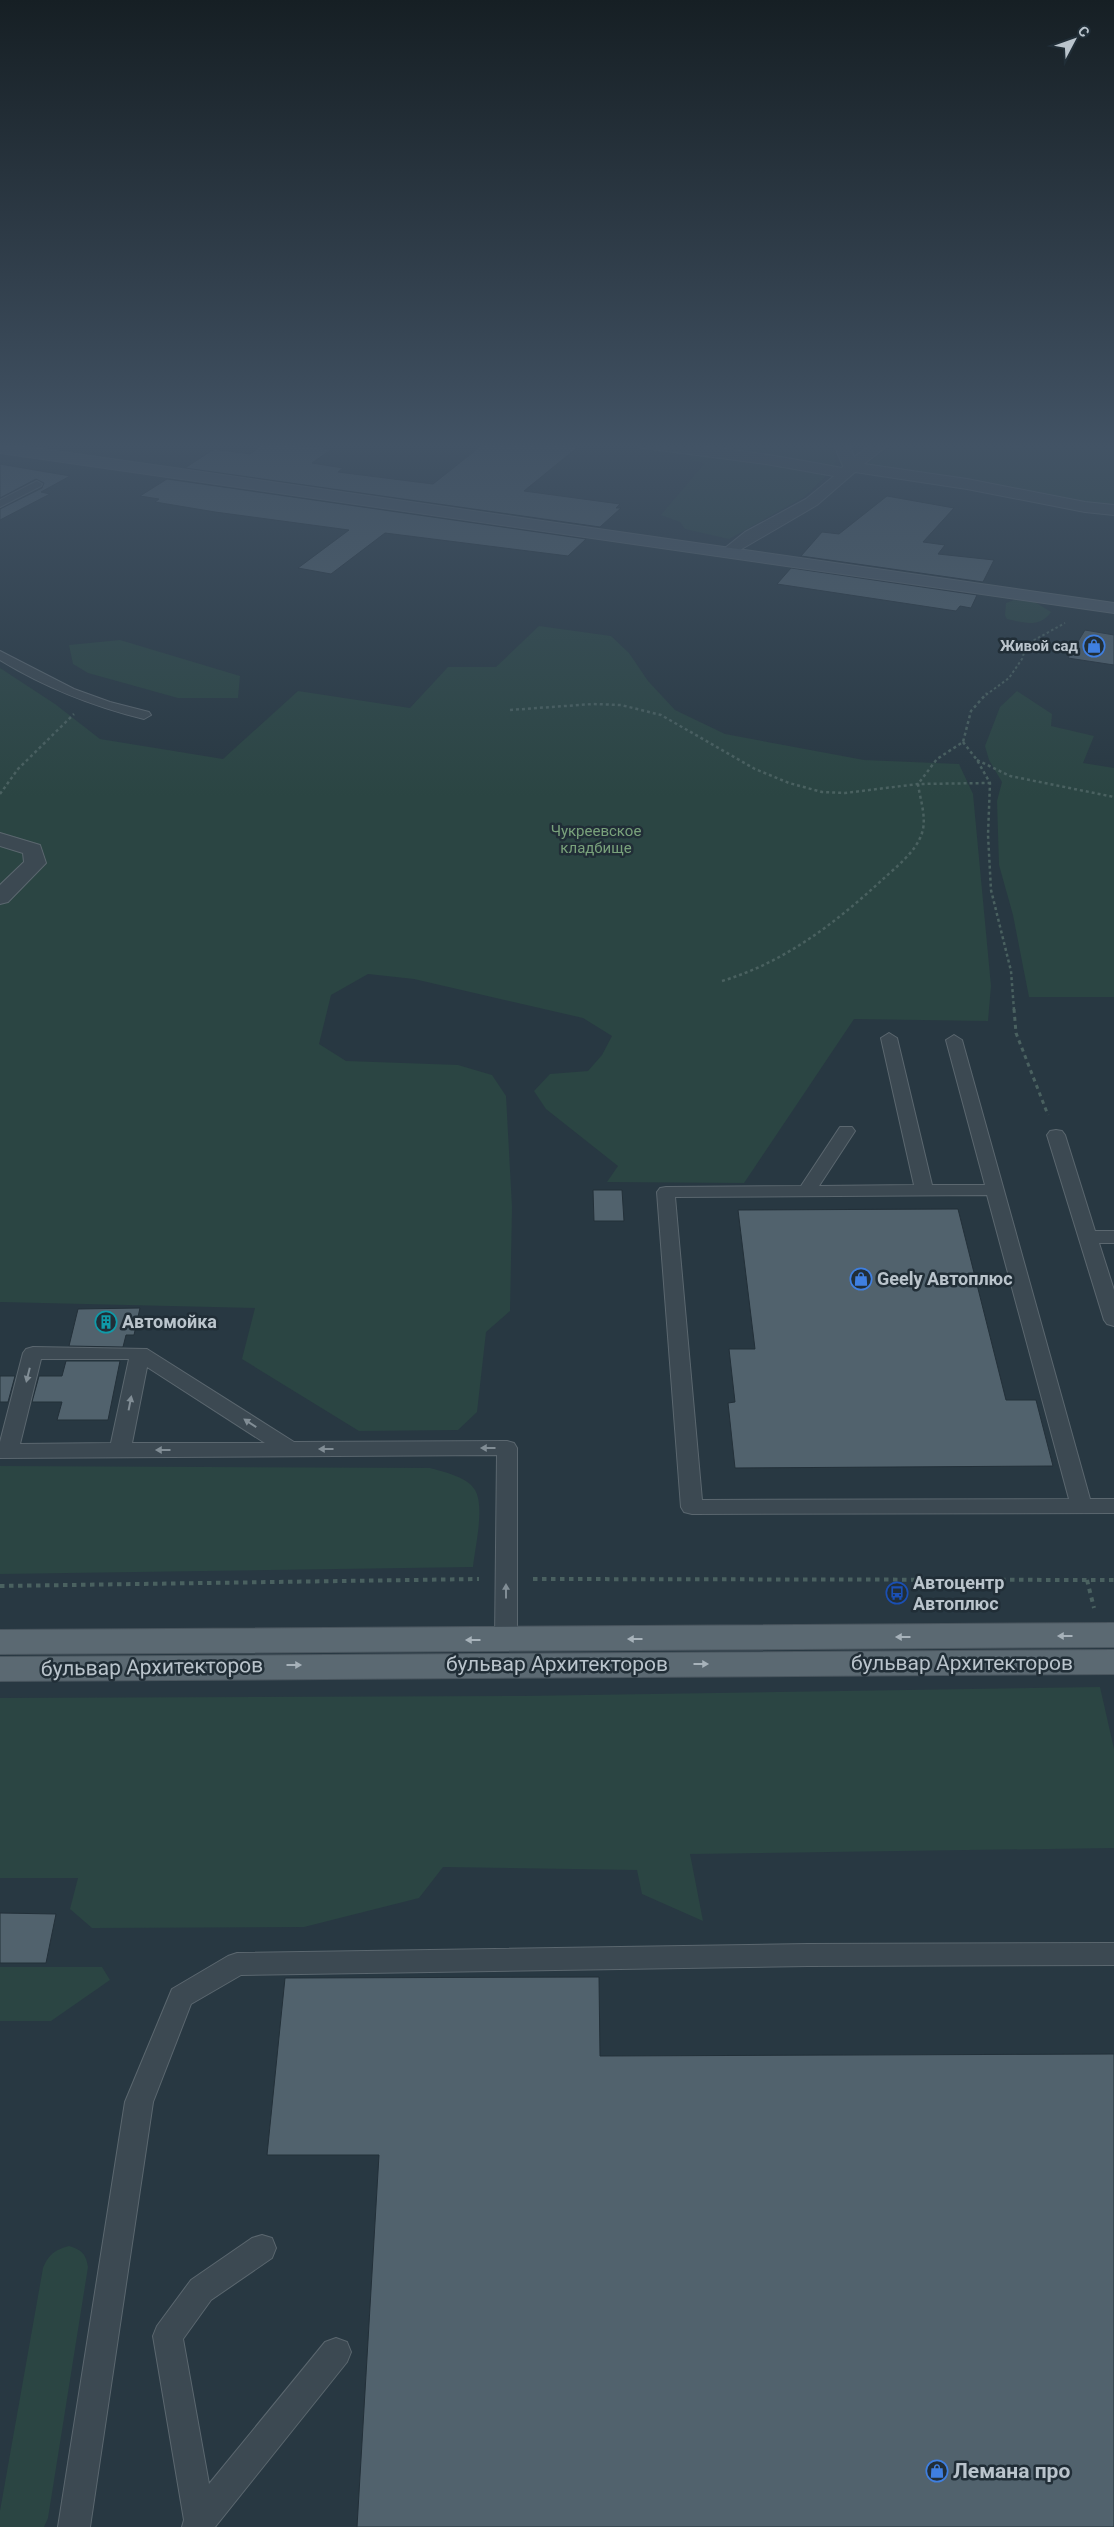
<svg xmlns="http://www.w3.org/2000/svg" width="1114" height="2527" viewBox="0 0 1114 2527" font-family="Roboto,sans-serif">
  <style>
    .green { fill: #2b4543 }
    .building { fill: #51626d; stroke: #233039 }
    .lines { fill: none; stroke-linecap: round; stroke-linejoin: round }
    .service-casing { stroke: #5b676f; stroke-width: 2 }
    .minor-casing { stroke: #5b676f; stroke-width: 2 }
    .secondary-casing { stroke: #5b676f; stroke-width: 2 }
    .primary-casing { stroke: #49555e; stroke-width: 2 }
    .path-far3 { stroke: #4a6160; stroke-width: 2; stroke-dasharray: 2.5 2.5; stroke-linecap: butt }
    .path-far2 { stroke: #4a6160; stroke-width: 2.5; stroke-dasharray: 3 3; stroke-linecap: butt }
    .path-far1 { stroke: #4a6160; stroke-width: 3; stroke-dasharray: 4 4; stroke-linecap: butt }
    .path { stroke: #4a6160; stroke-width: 4; stroke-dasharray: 4.5 4.5; stroke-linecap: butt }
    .service { fill: #3c4952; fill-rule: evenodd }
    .minor { fill: #3c4952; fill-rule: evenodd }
    .secondary { fill: #4b5965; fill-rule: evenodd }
    .primary { fill: #5b6972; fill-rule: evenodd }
    .oneway { fill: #818d95 }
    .oneway2 { fill: #a7b2ba }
    .labels { text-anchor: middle; stroke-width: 5; stroke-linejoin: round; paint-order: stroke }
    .far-poi-label { font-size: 15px; font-weight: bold; fill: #bac4cc; stroke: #212e37; text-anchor: end }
    .far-park-label { font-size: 15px; fill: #79a17b; stroke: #212e37 }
    .poi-label { font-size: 18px; font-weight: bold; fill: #bac4cc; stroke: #212e37; text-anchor: start }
    .near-street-label { font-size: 21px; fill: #bac4cc; stroke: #212e37 }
    .near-poi-label { font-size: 21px; font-weight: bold; fill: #bac4cc; stroke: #212e37; text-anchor: start }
  </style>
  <rect width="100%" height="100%" fill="#283842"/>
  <path class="green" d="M720 442H829L836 461 835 465H828L712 450Z
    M896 442H1114V507L866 465Z
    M699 453 826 473 825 477 804 497 729 539 685 529 680 522 661 515 705 463 688 460 694 454Z
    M1014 600 1035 602 1051 612C1040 628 1024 623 1007 619L1005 615 1006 603Z
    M539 626 611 636 629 653 648 681 675 710 725 734 864 760 959 764 973 794 991 986 988 1021 854 1019 744 1183 607 1182 618 1166 546 1109 534 1091 550 1074 588 1071 602 1055 612 1036 583 1018 414 979 368 974 331 995 319 1044 346 1061 458 1065 492 1075 506 1096 512 1207 510 1311 486 1332 477 1412 458 1430 359 1431 242 1359 255 1308 0 1302V668L55 704 100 739 223 759 298 691 410 708 448 667H496Z
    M120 640 240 676 238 698H178L88 673 73 664 69 645Z
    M1017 691 1052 714 1051 726 1094 736 1083 763 1114 768V997H1029L1013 915 999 865 997 801 1002 782 989 760 985 746 1000 707Z
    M0 1466 430 1468C444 1472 468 1477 475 1490 485 1507 475 1547 473 1567L0 1574Z
    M1100 1687 1114 1749V1848L690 1854 703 1921 642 1894 637 1870 443 1867 419 1898 304 1927 92 1928 70 1909 78 1878H0V1698L523 1696Z
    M0 1967H102L110 1980 51 2021H0Z
    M69 2246C82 2250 86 2254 88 2267L48 2518 44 2527H0V2511L43 2268C49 2254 55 2250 69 2246Z"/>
  <path class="building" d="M265 442 332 449 312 463 343 468 338 472 433 484 486 442 540 446 544 443 578 447 524 491 620 504 616 508H621L600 527 185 468 214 449 250 454Z
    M0 464 70 476 41 492 50 494 0 520V509L42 488 44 483 36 479 0 498Z
    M167 479 586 539 568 556 385 533 331 574 298 568 349 530 215 512 155 502 159 499 140 496Z
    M887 496 954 508 923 542 945 545 938 554 994 560 983 582 801 556 822 532 839 534Z
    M791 568 977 595 971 608 960 606 956 611 777 584Z
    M1085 630 1114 635V665L1068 658Z
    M593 1190H622L624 1221H594Z
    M958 1209 1006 1400H1036L1053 1466 735 1468 728 1403 735 1402 729 1349H755L738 1210Z
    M140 1308 134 1335H126L123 1347 69 1346 78 1309Z
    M66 1361H120L108 1420H57L62 1402H32L39 1376H62Z
    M0 1376H15L8 1402H0Z
    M0 1913 56 1914 46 1963H0Z
    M599 1977 600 2056 1114 2054V2527H357L379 2155H267L285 1978Z"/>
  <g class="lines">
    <g class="service-casing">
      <path id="service" d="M37 481 42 484 41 486 0 507V500Z
        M0 651 74 689 110 702 149 712 151 715 144 719C92 706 46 688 0 660Z
        M889 1033 897 1038 932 1185H985L946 1040 954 1035 962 1040 1090 1499H1114V1513L692 1514 684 1512 681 1507 657 1192 660 1188 666 1187 801 1186 840 1127H852L855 1131 819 1186 914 1185 881 1038ZM987 1195 1069 1499 702 1500 675 1197Z
        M1056 1130 1062 1131 1065 1135 1095 1231H1114V1243H1099L1114 1290V1326L1107 1324 1104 1320 1047 1135 1050 1131Z
        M33 1347 147 1349 294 1442 507 1441 514 1443 517 1448V1640L514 1646 506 1648 498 1646 495 1640 497 1455 0 1458V1442L23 1353 26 1349ZM41 1359H129L111 1443 20 1444ZM147 1367 265 1443H132Z
        M1114 1943V1965L808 1966 241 1975 191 2004 153 2102 90 2527H58L125 2102 172 1989 228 1956 237 1953 808 1944Z
        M262 2235 272 2238 276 2248 272 2258 211 2300 183 2339 209 2484 325 2342 336 2338 347 2342 351 2352 347 2362 215 2527H182L184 2520 153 2336 157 2326 191 2280 252 2238Z"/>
    </g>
    <g class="minor-casing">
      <path id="minor" d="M629 442C700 442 771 455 842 468L843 466 833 442H848L854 457 875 442H892L864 464 967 479 1085 502 1114 505V515L1085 512 967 489 855 472 817 505 728 557 722 556 720 552 745 532 806 499 834 476 766 464 636 447Z
        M0 833 40 845 46 863 8 902 0 904V885L24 862 23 853 0 846Z"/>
    </g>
    <g class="secondary-casing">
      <path id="secondary" d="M0 443 1114 603V613L0 453Z"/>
    </g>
    <g class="primary-casing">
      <path id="primary" d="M1114 1623V1647L0 1654V1630Z
        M1114 1650V1674L0 1681V1657Z"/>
    </g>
    <path class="path-far3" d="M986 695 1009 678 1022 659 1027 644 1065 623"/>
    <path class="path-far2" d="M510 710 593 704 621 705 661 715 755 769 789 783 822 792 845 793 918 784 990 783
      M963 742 977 760 990 783 988 835 991 890 1011 971 1014 1010
      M977 760 1010 776 1114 797
      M0 794 18 769 74 714
      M722 981C785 962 834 924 882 880 896 867 916 852 922 833 927 818 920 799 918 784L937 759 963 742 971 711 987 693"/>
    <path class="path-far1" d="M1014 1009 1016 1033 1048 1115"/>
    <path class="path" d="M533 1579 1114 1580
      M1087 1580 1094 1608
      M0 1586 479 1579"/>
    <use href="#service" class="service"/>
    <use href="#minor" class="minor"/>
    <use href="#secondary" class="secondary"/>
    <use href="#primary" class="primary"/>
  </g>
  <defs><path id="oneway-solid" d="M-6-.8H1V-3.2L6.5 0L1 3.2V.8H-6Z" transform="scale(1.25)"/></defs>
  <g class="oneway">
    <use href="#oneway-solid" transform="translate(28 1375) rotate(104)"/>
    <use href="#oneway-solid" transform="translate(130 1403) rotate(-79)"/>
    <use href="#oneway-solid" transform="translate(250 1423) rotate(-147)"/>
    <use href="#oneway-solid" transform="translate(488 1448) rotate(180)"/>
    <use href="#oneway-solid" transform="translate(326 1449) rotate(180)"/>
    <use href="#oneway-solid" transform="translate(163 1450) rotate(180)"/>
    <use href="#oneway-solid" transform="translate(506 1591) rotate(-90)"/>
  </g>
  <g class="oneway2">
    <use href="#oneway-solid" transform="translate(1065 1636) rotate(180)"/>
    <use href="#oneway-solid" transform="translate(903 1637) rotate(180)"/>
    <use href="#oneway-solid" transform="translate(635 1639) rotate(180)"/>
    <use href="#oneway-solid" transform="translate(473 1640) rotate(180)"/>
    <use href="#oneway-solid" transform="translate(701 1664)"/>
    <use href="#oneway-solid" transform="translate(294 1665)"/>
  </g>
  <linearGradient id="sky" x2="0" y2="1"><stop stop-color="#161f24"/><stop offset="0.56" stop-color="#425365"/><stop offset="1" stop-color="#425365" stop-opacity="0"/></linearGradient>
  <rect width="1114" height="796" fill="url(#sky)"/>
  <defs>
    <g id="shop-ring" transform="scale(1.125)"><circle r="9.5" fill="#212e37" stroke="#3f7fe0" stroke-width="1.5"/><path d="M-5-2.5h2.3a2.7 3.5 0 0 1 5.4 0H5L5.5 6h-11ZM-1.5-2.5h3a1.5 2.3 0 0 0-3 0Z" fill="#3f7fe0"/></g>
    <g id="building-ring" transform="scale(1.125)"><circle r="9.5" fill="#212e37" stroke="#0f9aa8" stroke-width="1.5"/><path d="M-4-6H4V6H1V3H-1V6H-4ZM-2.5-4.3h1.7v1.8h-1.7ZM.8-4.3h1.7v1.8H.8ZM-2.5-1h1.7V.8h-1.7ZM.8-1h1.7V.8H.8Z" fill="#0f9aa8"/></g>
    <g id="bus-ring" transform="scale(1.125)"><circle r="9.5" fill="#212e37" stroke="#1a4fb4" stroke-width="1.5"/><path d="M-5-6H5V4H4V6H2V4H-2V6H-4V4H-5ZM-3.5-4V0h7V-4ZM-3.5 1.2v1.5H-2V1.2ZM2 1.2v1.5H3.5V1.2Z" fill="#1a4fb4"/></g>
  </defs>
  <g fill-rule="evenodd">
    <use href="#shop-ring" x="1094" y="646"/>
    <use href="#shop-ring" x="861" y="1279"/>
    <use href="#building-ring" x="106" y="1322"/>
    <use href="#bus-ring" x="897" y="1593"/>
    <use href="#shop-ring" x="937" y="2471"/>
  </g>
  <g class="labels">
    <g class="far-poi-label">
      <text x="1078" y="651">Живой сад</text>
    </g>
    <g class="far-park-label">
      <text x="596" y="836">Чукреевское<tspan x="596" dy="17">кладбище</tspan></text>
    </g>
    <g class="poi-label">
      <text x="877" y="1285">Geely Автоплюс</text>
      <text x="122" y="1328">Автомойка</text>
      <text x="913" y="1589">Автоцентр<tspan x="913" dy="21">Автоплюс</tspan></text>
    </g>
    <g class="near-street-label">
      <text x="962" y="1670">бульвар Архитекторов</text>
      <text x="557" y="1671">бульвар Архитекторов</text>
      <text transform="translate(152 1667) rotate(-1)" y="7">бульвар Архитекторов</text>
    </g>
    <g class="near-poi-label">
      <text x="953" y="2478">Лемана про</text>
    </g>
  </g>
  <g transform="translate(1074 40) rotate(49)" stroke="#212e37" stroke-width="4" paint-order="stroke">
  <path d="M0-4L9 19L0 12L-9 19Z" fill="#bac4cc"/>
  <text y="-8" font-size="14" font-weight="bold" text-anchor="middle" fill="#bac4cc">С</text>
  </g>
</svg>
